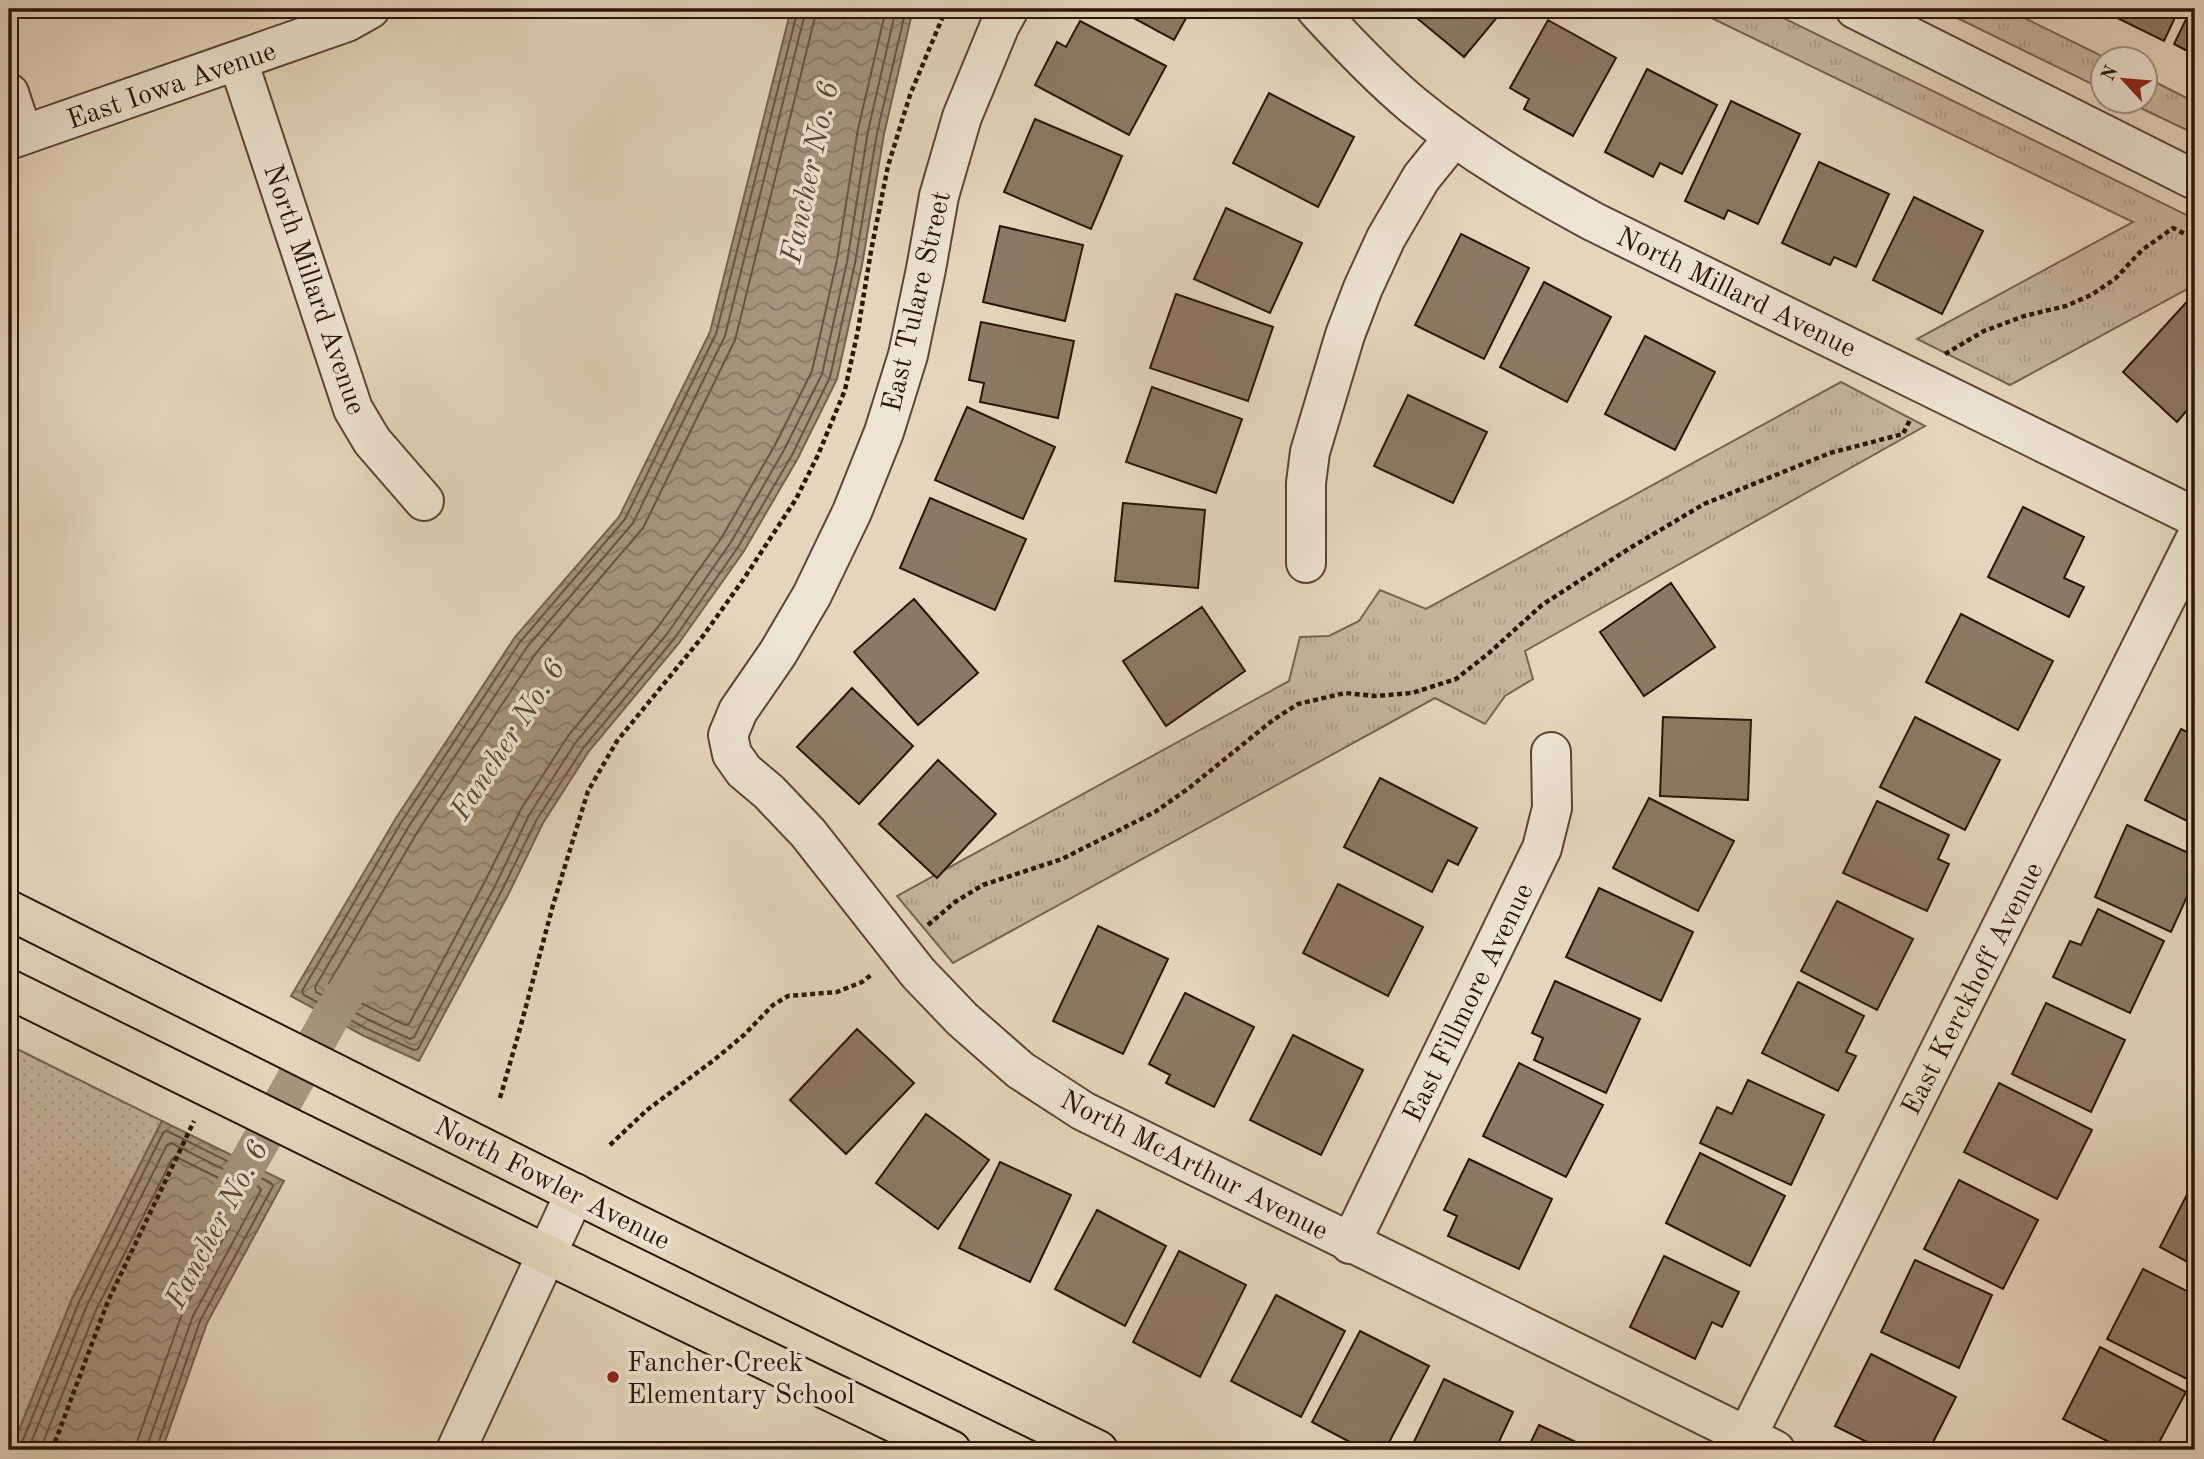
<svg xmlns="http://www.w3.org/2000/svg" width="2204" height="1459" font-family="'Old Standard TT',serif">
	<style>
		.grass { fill: url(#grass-dots); stroke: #786552; stroke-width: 2 }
		.park { fill: url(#park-tufts); stroke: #786552; stroke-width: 2 }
		.water { fill: url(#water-waves); stroke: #75614e; stroke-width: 2 }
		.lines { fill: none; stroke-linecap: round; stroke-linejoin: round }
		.shore { stroke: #685442; stroke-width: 2 }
		.canal { stroke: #a5947e; stroke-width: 38 }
		.building { fill: #8c7965; stroke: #2c1507; stroke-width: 2 }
		.minor-casing { stroke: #5a4534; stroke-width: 42 }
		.major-casing { stroke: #2c1507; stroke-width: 42 }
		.path { stroke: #2c1507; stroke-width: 4.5; stroke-dasharray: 5 3.5; stroke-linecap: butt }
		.minor { stroke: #ede4d3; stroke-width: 38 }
		.major { stroke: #e4d6bc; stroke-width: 38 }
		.poi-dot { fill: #8f2418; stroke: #ede4d3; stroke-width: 2.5 }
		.labels { text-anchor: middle; stroke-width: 7; stroke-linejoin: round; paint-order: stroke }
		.street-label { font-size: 28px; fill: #2c1507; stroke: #ede4d3 }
		.poi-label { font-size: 28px; fill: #2c1507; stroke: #ede4d3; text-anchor: start }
		.water-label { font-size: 30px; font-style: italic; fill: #5c4837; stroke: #ede4d3 }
	</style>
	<defs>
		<pattern id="grass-dots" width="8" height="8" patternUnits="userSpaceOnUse" patternTransform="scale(1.75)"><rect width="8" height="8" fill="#c5b59d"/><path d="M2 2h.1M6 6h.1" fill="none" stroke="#a99b86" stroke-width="1.8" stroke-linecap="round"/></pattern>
		<pattern id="park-tufts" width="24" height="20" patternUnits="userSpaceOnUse" patternTransform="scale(1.75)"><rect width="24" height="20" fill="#c5b59d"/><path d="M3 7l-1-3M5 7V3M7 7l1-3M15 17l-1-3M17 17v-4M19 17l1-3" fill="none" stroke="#a99b86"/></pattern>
		<pattern id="water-waves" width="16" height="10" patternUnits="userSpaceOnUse" patternTransform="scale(1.75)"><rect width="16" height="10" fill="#a5947e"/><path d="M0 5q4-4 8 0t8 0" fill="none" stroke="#877865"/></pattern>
	</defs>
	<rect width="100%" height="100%" fill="#e4d6bc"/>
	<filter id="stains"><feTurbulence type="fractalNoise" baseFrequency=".00286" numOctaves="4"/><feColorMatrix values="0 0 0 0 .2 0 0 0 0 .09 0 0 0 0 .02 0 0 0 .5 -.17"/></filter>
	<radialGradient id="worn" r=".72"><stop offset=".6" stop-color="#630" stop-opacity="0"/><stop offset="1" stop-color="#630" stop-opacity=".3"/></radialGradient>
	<path class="grass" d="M9 1045 162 1121 72 1299 11 1450H9Z"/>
	<path class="park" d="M1693 9H1765L2195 219V285L2010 385 1917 339 2133 222Z
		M1939 9H2006L2108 59 2102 60V89Z
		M2145 77 2195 102V134L2128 102H2144Z
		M1841 382 1925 426 1525 651 1533 679 1505 696 1485 724 1435 698 953 963 897 896 1289 681 1300 637 1329 636 1359 621 1380 590 1426 609Z"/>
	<path class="water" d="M791 9H913L884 134 862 265 837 379 798 458 744 551 679 643 589 751 543 823 509 893 419 1061 364 1036 291 996 396 818 515 637 619 517 710 332Z
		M162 1121 284 1181 207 1323 162 1450H11L72 1299Z"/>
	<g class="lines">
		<path class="shore" d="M798 9 716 334 625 519 520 642 402 821 302 991 304 995 367 1029 414 1050 418 1049 502 890 537 819 584 747 674 639 738 547 792 455 830 377 855 263 877 133 906 9
			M806 9 725 336 633 523 527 647 409 826 315 987 316 992 371 1021 410 1039 414 1037 495 886 529 815 576 742 667 634 731 542 784 450 822 374 847 262 868 131 896 9
			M817 9 735 340 643 528 536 653 418 831 329 983 331 988 405 1025 409 1024 485 881 521 809 568 736 658 627 722 537 775 445 812 371 837 260 858 129 886 9
			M19 1450 79 1302 163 1133 167 1131 271 1183 273 1186 200 1321 156 1450
			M28 1450 87 1305 167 1145 171 1143 259 1187 261 1190 193 1316 148 1443 147 1450
			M40 1450 96 1310 172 1159 176 1157 245 1191 247 1195 182 1314 138 1439 136 1450"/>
		<path class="canal" d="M223 1208 330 1018 359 972"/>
	</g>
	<path class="building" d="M1117 9H1191L1174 40Z
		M1406 9H1504L1464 57Z
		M2099 9H2179L2164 41Z
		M2191 9H2195V55L2174 44Z
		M1548 20 1616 58 1573 136 1524 109 1529 99 1510 88Z
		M1080 21 1166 66 1129 135 1035 85 1057 42 1066 47Z
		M1647 69 1717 105 1682 174 1660 163 1653 177 1605 152Z
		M1269 93 1354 137 1318 207 1233 163Z
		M1731 101 1800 134 1758 224 1728 210 1724 219 1685 201Z
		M1035 119 1122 156 1091 229 1004 192Z
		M1819 162 1889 194 1856 267 1834 257 1830 265 1782 243Z
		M1914 197 1983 231 1942 314 1873 280Z
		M1226 208 1302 243 1270 313 1194 279Z
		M1000 226 1083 245 1065 321 983 302Z
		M1461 234 1529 268 1484 359 1415 325Z
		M1544 282 1611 317 1567 402 1500 367Z
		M1176 294 1273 327 1248 401 1150 368Z
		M2193 295 2195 297V401L2177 422 2123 372Z
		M981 322 1074 341 1058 418 980 402 984 383 969 380Z
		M1645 336 1715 372 1675 450 1605 414Z
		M1152 387 1242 419 1216 493 1126 462Z
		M1408 395 1487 432 1453 503 1374 466Z
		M967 407 1055 447 1023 519 935 480Z
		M930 498 1026 539 995 610 900 568Z
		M1123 503 1205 510 1198 588 1115 581Z
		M2023 507 2084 537 2064 578 2084 587 2069 617 1988 577Z
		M1671 583 1715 647 1644 696 1600 632Z
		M914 599 978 673 918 725 854 652Z
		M1202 607 1245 671 1166 726 1123 661Z
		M1961 614 2053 661 2018 730 1926 682Z
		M852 688 913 746 859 804 797 747Z
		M1663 717 1751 720 1748 800 1660 796Z
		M1915 717 2000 760 1965 830 1880 787Z
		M2181 729 2195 736V825L2145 800Z
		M938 760 996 814 937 878 879 824Z
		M1380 778 1477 828 1458 865 1448 860 1432 892 1344 847Z
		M1649 798 1734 841 1698 911 1613 868Z
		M1877 801 1949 835 1938 859 1949 864 1927 911 1843 873Z
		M2127 825 2195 856V879L2171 932 2095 897Z
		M1338 884 1423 927 1388 996 1303 953Z
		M1599 888 1693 932 1661 1001 1566 957Z
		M1837 901 1913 939 1877 1010 1801 971Z
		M2098 909 2164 941 2130 1013 2053 977 2070 941 2081 945Z
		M1098 926 1168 959 1123 1054 1053 1021Z
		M1555 981 1640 1019 1606 1093 1534 1060 1543 1038 1532 1033Z
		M1798 982 1864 1016 1846 1052 1856 1056 1838 1091 1762 1053Z
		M1185 993 1254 1027 1214 1107 1166 1083 1170 1075 1149 1064Z
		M2046 1003 2125 1040 2091 1112 2012 1074Z
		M857 1029 914 1083 846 1154 790 1100Z
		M1293 1035 1363 1070 1321 1155 1250 1120Z
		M1519 1063 1603 1105 1566 1177 1483 1136Z
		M1748 1080 1824 1115 1791 1185 1700 1143 1717 1107 1732 1114Z
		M1999 1083 2092 1130 2057 1199 1964 1152Z
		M926 1114 989 1160 938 1229 876 1183Z
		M1700 1153 1785 1196 1750 1266 1666 1223Z
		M1469 1159 1552 1199 1519 1269 1448 1236 1457 1216 1444 1210Z
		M1000 1162 1071 1195 1030 1282 959 1248Z
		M2195 1179V1266L2160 1247Z
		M1959 1180 2038 1220 2003 1289 1924 1249Z
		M1097 1210 1166 1246 1125 1326 1055 1289Z
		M1179 1251 1246 1285 1200 1377 1133 1342Z
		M1664 1256 1739 1292 1722 1327 1712 1322 1695 1359 1630 1327Z
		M1915 1260 1992 1295 1959 1368 1881 1332Z
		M2143 1269 2195 1295V1363L2187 1379 2107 1339Z
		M1276 1295 1345 1331 1301 1417 1231 1381Z
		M1360 1331 1429 1366 1385 1450H1365L1312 1422Z
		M2100 1347 2186 1392 2155 1450H2125L2063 1419Z
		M1871 1354 1956 1397 1929 1450H1883L1835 1426Z
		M1444 1379 1513 1412 1495 1450H1410Z
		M1539 1425 1593 1450H1527Z"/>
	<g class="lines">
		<g class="minor-casing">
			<path id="minor" d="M1009 9 1000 25 962 117 939 196 926 269 908 355 884 432 852 512 812 595 778 653 738 711 728 735 732 754 744 771 769 792 808 833 918 973 962 1019 1020 1070 1083 1111 1775 1450
				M1316 9C1347 43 1379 77 1414 106 1470 152 1531 188 1594 222L2195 517
				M1855 9 2195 180
				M238 61 353 409 372 441 424 501
				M9 93 23 135
				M9 140 347 22 370 9
				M1306 563V483L1310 452 1345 335 1363 288 1386 238 1421 178 1454 137
				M1350 1244 1542 848 1552 808 1551 752
				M1747 1436 2195 540
				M456 1450 575 1193"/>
		</g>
		<g class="major-casing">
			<path id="major" d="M9 910 626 1219 1098 1450
				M9 989 546 1254 951 1450"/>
		</g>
		<path class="path" d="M1945 354 1984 331 2024 316 2066 306 2091 295 2115 279 2142 250 2173 228 2195 239
			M928 925 955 902 983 885 1062 859 1155 812 1189 788 1273 720 1298 704 1345 693 1375 696 1412 693 1456 679 1489 653 1542 605 1630 548 1704 504 1830 453 1903 434 1910 420
			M500 1098 521 1025 553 905 588 791 617 741 703 636 743 580 796 499 818 455 845 390 858 330 871 251 888 166 910 95 946 9
			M610 1145 647 1110 714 1060 744 1035 773 1005 788 996 837 992 862 982 871 975
			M52 1450 108 1301 194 1121"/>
		<use href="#minor" class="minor"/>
		<use href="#major" class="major"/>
	</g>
	<circle class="poi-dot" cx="613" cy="1377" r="7"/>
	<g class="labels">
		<g class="street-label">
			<text transform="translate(171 84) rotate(-19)" y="10">East Iowa Avenue</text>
			<text transform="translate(316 289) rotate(71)" y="10">North Millard Avenue</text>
			<text transform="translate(1737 291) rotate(26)" y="10">North Millard Avenue</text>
			<text transform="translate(915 301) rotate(-77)" y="10">East Tulare Street</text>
			<text transform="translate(1971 988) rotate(-63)" y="10">East Kerckhoff Avenue</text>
			<text transform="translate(1467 1002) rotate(-64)" y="10">East Fillmore Avenue</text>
			<text transform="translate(1195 1164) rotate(27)" y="10">North McArthur Avenue</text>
			<text transform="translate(553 1182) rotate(27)" y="10">North Fowler Avenue</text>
		</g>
		<g class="poi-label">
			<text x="627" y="1371">Fancher Creek<tspan x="627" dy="32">Elementary School</tspan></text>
		</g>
		<g class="water-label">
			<text transform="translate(809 172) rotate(-78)" y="10">Fancher No. 6</text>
			<text transform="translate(507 739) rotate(-57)" y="10">Fancher No. 6</text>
			<text transform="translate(216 1224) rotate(-62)" y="10">Fancher No. 6</text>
		</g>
	</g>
	<rect width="2204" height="1459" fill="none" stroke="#e4d6bc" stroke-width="35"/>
	<rect x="10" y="10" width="2183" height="1438" fill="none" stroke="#2c1507" stroke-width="3.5"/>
	<rect x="18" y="18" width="2169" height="1424" fill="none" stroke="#2c1507" stroke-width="2"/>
	<g transform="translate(2124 80) rotate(296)"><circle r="33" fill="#ede4d3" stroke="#a09181" stroke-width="2"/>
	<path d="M0-5L12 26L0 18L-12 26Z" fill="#8f2418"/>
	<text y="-10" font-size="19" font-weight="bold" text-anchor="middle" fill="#2c1507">N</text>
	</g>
	<rect width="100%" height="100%" filter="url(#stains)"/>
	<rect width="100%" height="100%" fill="url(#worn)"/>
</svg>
